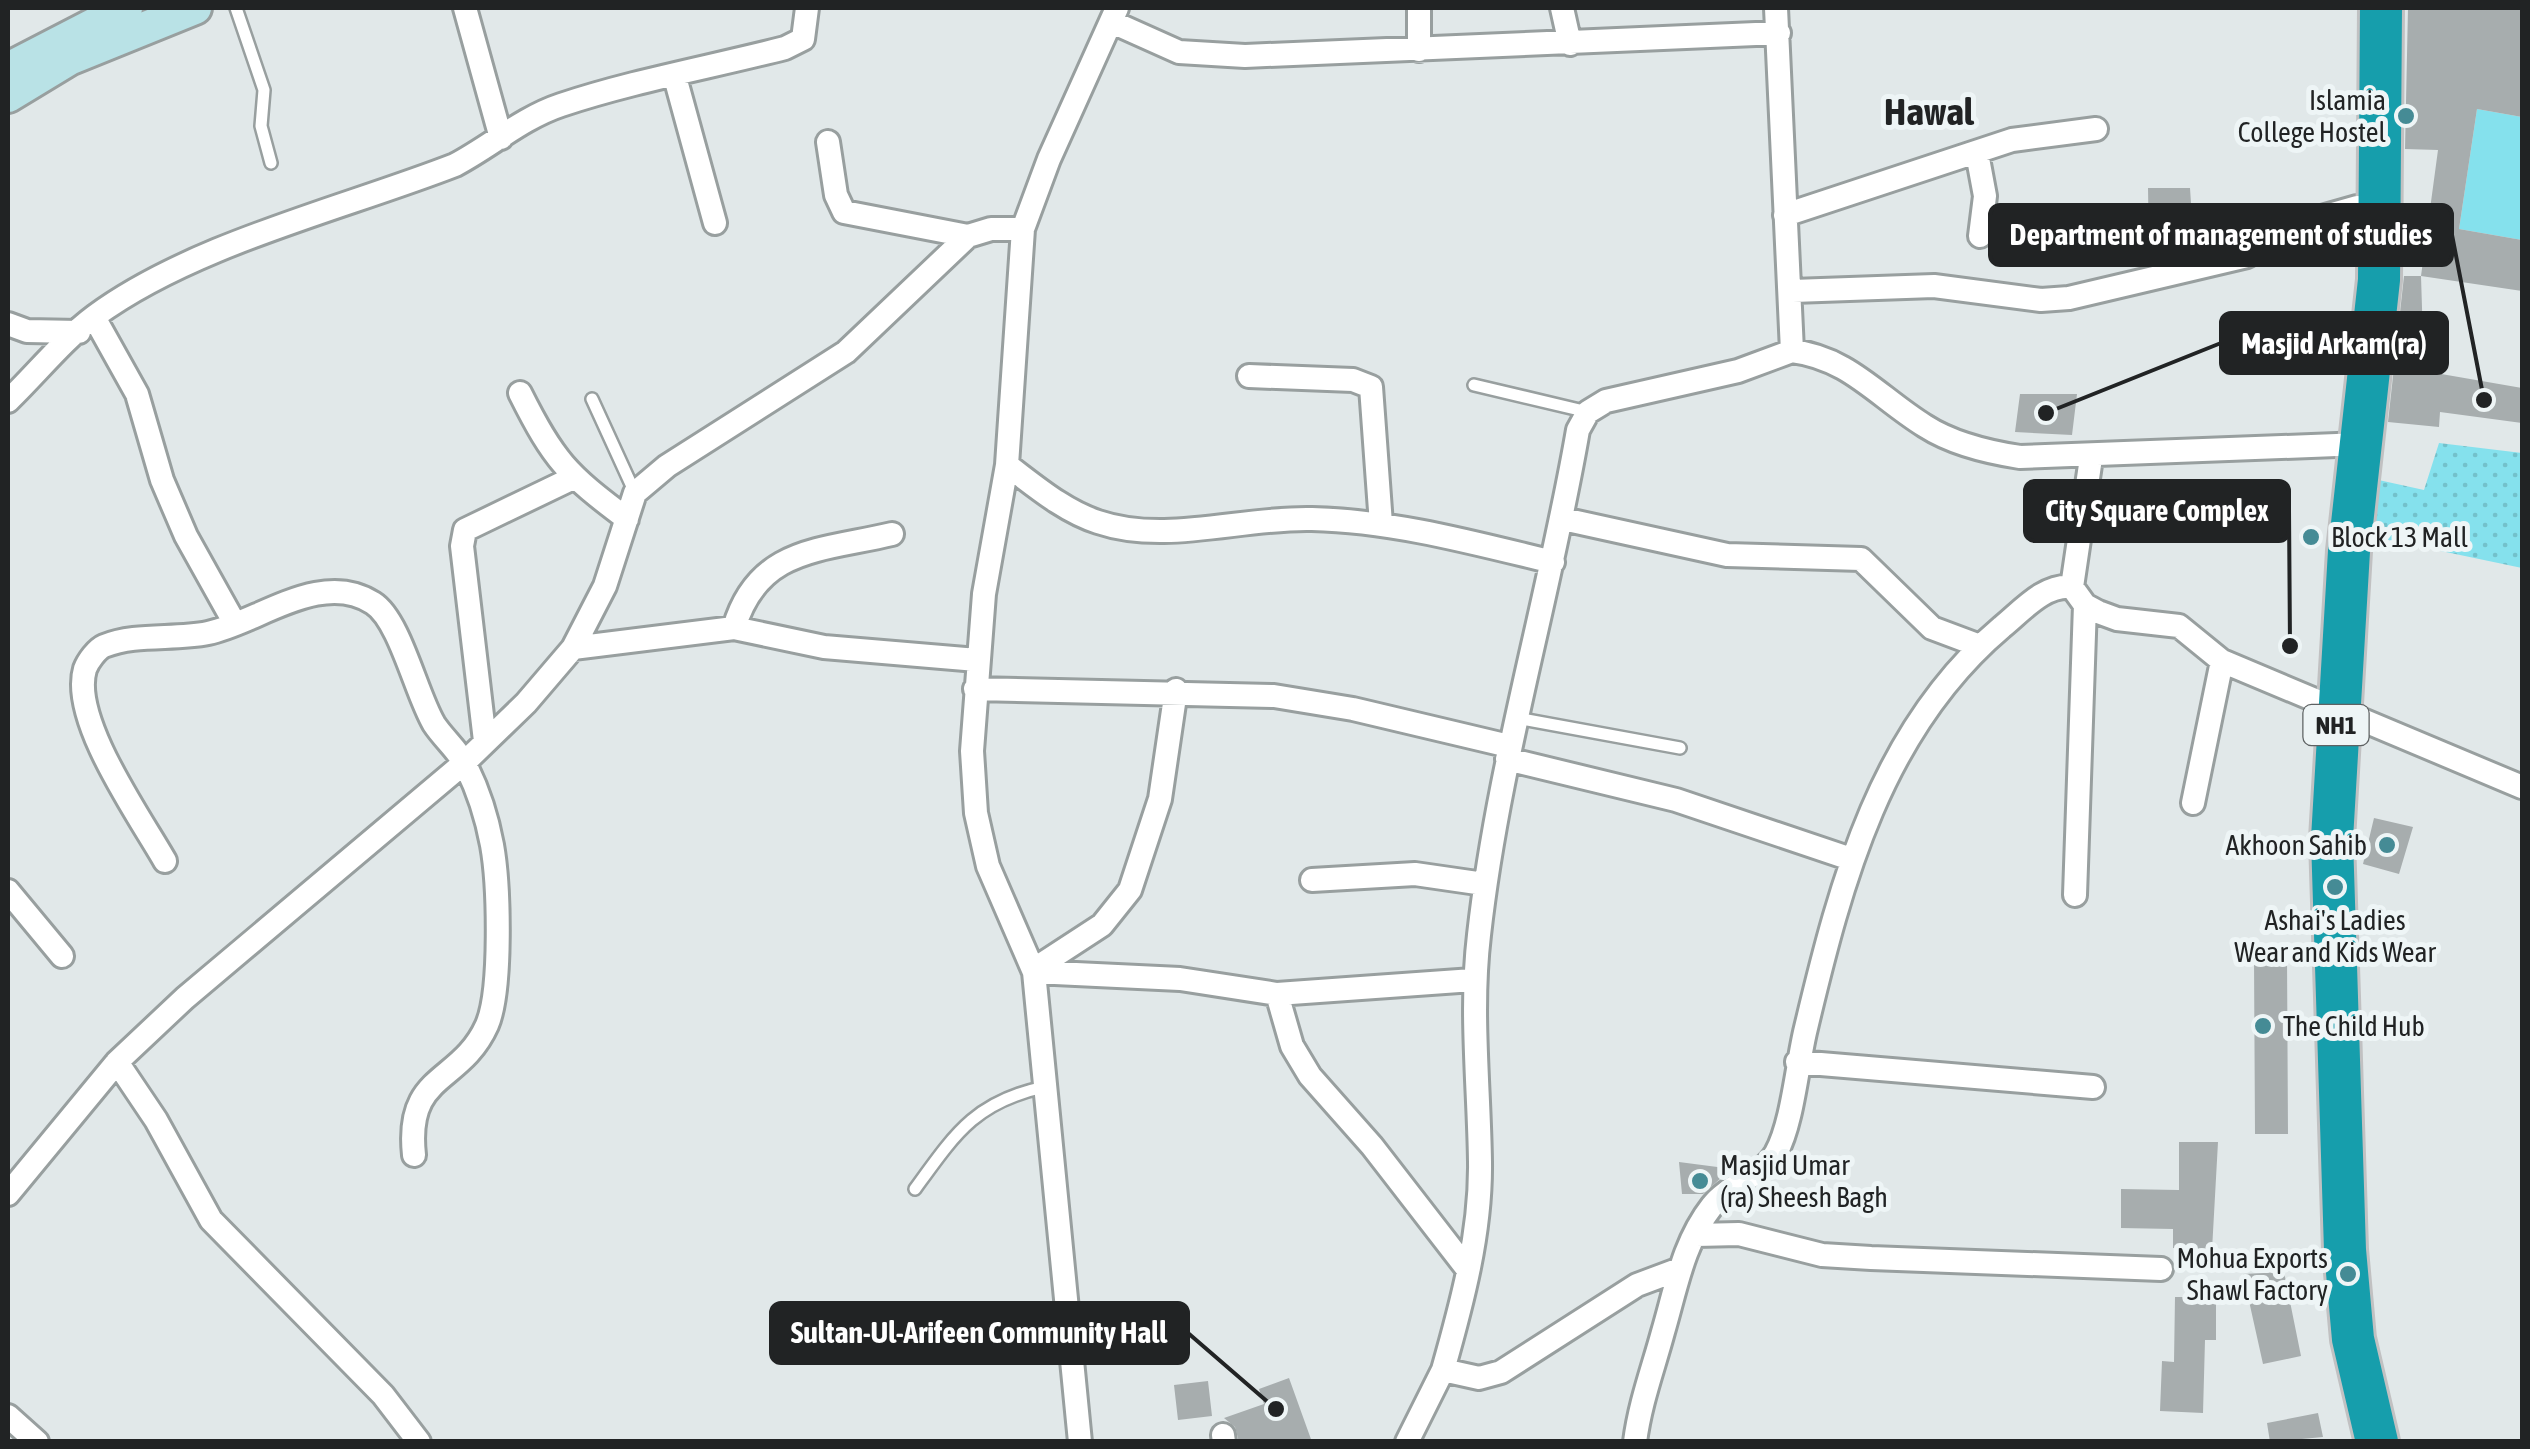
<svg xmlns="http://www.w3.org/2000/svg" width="2530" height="1449" font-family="'Asap Condensed',sans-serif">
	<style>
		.grass { fill: url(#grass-dots) }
		.green { fill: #85e1ed }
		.building { fill: #a7adae }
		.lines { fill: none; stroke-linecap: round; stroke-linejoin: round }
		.lane-casing { stroke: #989f9f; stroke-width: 16 }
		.street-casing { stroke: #989f9f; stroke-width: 28 }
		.secondary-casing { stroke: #989f9f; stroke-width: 38 }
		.highway-casing { stroke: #c1c1c2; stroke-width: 48 }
		.lane { stroke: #fff; stroke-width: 11 }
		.street { stroke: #fff; stroke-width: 22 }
		.secondary { stroke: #b9e2e6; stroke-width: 32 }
		.highway { stroke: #169eac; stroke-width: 42 }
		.poi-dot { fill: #458b95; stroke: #eef5f6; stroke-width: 4 }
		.labels { text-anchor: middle; stroke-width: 10; stroke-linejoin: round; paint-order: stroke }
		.shield { fill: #eef5f6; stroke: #5e6263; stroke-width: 2.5 }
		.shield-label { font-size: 25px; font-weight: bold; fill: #212324 }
		.poi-label { font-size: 28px; fill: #212324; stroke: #eef5f6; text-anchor: end }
		.district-label { font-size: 38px; font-weight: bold; fill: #212324; stroke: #eef5f6 }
		.leader { fill: none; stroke: #212324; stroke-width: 4 }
		.callout-dot { fill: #212324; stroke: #eef5f6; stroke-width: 4 }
		.callout { fill: #212324; stroke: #212324; stroke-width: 4 }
		.callout-label { font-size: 30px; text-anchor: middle; font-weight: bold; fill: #fff }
	</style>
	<defs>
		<pattern id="grass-dots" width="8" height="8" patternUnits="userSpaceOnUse" patternTransform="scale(2.5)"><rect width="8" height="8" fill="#85e1ed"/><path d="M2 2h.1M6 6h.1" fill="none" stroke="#73c1cb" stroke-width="1.8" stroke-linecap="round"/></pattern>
	</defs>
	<rect width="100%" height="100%" fill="#e1e8e9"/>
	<path class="grass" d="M2439 443 2522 453V568L2360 534 2365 477 2424 490Z"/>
	<path class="green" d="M2477 109 2522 117V240L2459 229Z"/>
	<path class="building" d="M2408 8H2522V117L2477 109 2459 229 2522 240V291L2421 276 2438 150 2405 149Z
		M2148 188H2190L2194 249 2149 248Z
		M2404 276H2421L2424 371 2522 388V423L2440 412 2439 427 2388 422Z
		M2020 394H2077L2072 435 2015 432Z
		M2374 818 2413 827 2399 874 2363 864Z
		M2287 957 2288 1134H2255L2254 958Z
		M2179 1142H2218L2212 1250 2173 1248V1229L2121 1228V1189L2179 1190Z
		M1679 1162 1725 1168 1721 1178 1703 1194H1682Z
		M2284 1272 2301 1356 2263 1364 2243 1274Z
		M2175 1297H2216V1340H2205L2203 1413 2160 1411 2162 1361 2174 1362Z
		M1289 1378 1312 1442H1239L1235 1427 1224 1418 1264 1404 1259 1389Z
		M1208 1381 1212 1416 1178 1420 1174 1385Z
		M2318 1413 2323 1437 2270 1442 2267 1423Z"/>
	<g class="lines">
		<g class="lane-casing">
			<path id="lane" d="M236 8 264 90 261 126 271 163
				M1474 385 1588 412
				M592 399 635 493
				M1516 718 1680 748
				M915 1189C955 1134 975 1102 1044 1087"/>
		</g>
		<g class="street-casing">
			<path id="street" d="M465 8 501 138
				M1562 8 1570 44
				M1112 22 1179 52 1245 56 1779 33
				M1419 50V8
				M675 77 715 223
				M828 142 836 195 844 212 968 236
				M1977 153 1985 196 1980 236
				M1785 215 2012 140 2096 129
				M1793 291 1934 286 2041 300 2069 298 2247 256 2297 224 2357 207
				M94 317 137 394 162 480 186 536 234 622
				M8 324 27 331 79 332
				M1792 351C1849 358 1878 397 1925 426 1953 444 1987 452 2020 457L2362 444
				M1249 376 1353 380 1371 387 1381 524
				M520 393C554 461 567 474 627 519
				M8 401C36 374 64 339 95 316 193 244 342 209 455 165 491 146 522 118 561 105 633 81 711 67 785 48L803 39 807 8
				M1007 465C1035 486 1064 511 1098 522 1166 545 1242 517 1312 519 1394 521 1474 543 1553 562
				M1563 519 1727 555 1861 559 1932 628 1980 646
				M2072 587 2091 458
				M734 628C758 547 821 551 892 534
				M573 648 734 628 824 647 977 660
				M975 689 1274 696 1353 709 1509 746
				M485 741 462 546 465 530 573 478
				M1507 759 1676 800 1851 859
				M2193 803 2222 661
				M165 861C140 817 70 719 85 669 88 661 97 649 104 646 136 633 174 640 208 633 257 623 321 569 373 603 400 620 416 694 434 724 443 738 458 750 466 766 478 790 487 818 492 845 499 884 502 990 487 1025 460 1085 405 1072 414 1155
				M1312 880 1415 874 1484 884
				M8 891 62 956
				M2075 895 2085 605
				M1033 970 1102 925 1130 890 1160 799 1176 690
				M1034 972 1180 979 1277 994 1473 980
				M1277 994 1292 1046 1310 1076 1372 1146 1468 1270
				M117 1062 156 1120 211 1220 383 1395 419 1442
				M1797 1062 2093 1087
				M8 1194 117 1062 185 998 464 763 526 703 573 648 605 586 635 493 667 466 846 352 968 236 991 229H1023
				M1696 1235 1739 1234 1822 1255 1871 1258 2161 1269
				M1443 1370C1462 1303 1481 1233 1480 1162 1479 1086 1470 1011 1479 935 1498 764 1549 599 1578 430L1588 412 1606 401 1738 371 1792 351 1776 8
				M8 1416 37 1442
				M1223 1435 1224 1442
				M1080 1442 1034 972 988 866 976 813 972 751 984 594 1007 465 1023 229 1049 159 1117 8
				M1407 1442 1443 1370 1479 1378 1501 1372 1637 1285 1677 1270
				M1635 1442C1640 1403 1653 1369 1663 1332 1676 1288 1683 1243 1712 1206 1729 1184 1762 1177 1776 1153 1793 1122 1797 1064 1806 1028 1841 881 1881 729 2002 627 2022 611 2044 584 2072 587L2085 605 2098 612 2117 619 2179 626 2222 661 2522 787"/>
		</g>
		<g class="secondary-casing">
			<path id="secondary" d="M8 69 126 8
				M8 96 69 59 195 8"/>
		</g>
		<g class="highway-casing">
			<path id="highway" d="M2377 1442 2353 1339 2345 1250 2332 839 2349 551 2379 280 2381 8"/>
		</g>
		<use href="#lane" class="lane"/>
		<use href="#street" class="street"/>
		<use href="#secondary" class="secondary"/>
		<use href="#highway" class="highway"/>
	</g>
	<g class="poi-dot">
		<circle cx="2406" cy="116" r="10"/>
		<circle cx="2311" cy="537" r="10"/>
		<circle cx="2387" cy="845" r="10"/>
		<circle cx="2335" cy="887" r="10"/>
		<circle cx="2263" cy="1026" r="10"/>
		<circle cx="1700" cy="1181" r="10"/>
		<circle cx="2348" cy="1274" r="10"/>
	</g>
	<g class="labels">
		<rect class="shield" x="2303.5" y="705" width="65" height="40" rx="8"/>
		<g class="shield-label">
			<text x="2336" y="734">NH1</text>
		</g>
		<g class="poi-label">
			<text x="2386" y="110">Islamia<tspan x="2386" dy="32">College Hostel</tspan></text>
			<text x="2331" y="547" text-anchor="start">Block 13 Mall</text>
			<text x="2367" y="855">Akhoon Sahib</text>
			<text x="2335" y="930" text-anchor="middle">Ashai's Ladies<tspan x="2335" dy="32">Wear and Kids Wear</tspan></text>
			<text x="2283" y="1036" text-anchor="start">The Child Hub</text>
			<text x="1720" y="1175" text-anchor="start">Masjid Umar<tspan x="1720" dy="32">(ra) Sheesh Bagh</tspan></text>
			<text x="2328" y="1268">Mohua Exports<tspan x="2328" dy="32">Shawl Factory</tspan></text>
		</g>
		<g class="district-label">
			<text x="1929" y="125">Hawal</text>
		</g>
	</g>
	<path class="leader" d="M2484 400L2452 235M2046 413L2221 343M2290 646L2289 511M1276 1409L1188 1333"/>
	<g class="callout-dot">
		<circle cx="2484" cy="400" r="10"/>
		<circle cx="2046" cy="413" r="10"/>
		<circle cx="2290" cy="646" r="10"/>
		<circle cx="1276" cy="1409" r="10"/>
	</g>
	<g class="callout">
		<rect x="1990" y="205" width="462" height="60" rx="10"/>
		<rect x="2221" y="313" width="226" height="60" rx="10"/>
		<rect x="2025" y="481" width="264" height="60" rx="10"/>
		<rect x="771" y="1303" width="417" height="60" rx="10"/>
	</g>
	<g class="callout-label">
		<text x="2221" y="245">Department of management of studies</text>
		<text x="2334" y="354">Masjid Arkam(ra)</text>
		<text x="2157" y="521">City Square Complex</text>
		<text x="979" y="1343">Sultan-Ul-Arifeen Community Hall</text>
	</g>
	<rect width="2530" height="1449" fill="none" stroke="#212324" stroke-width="20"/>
</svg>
